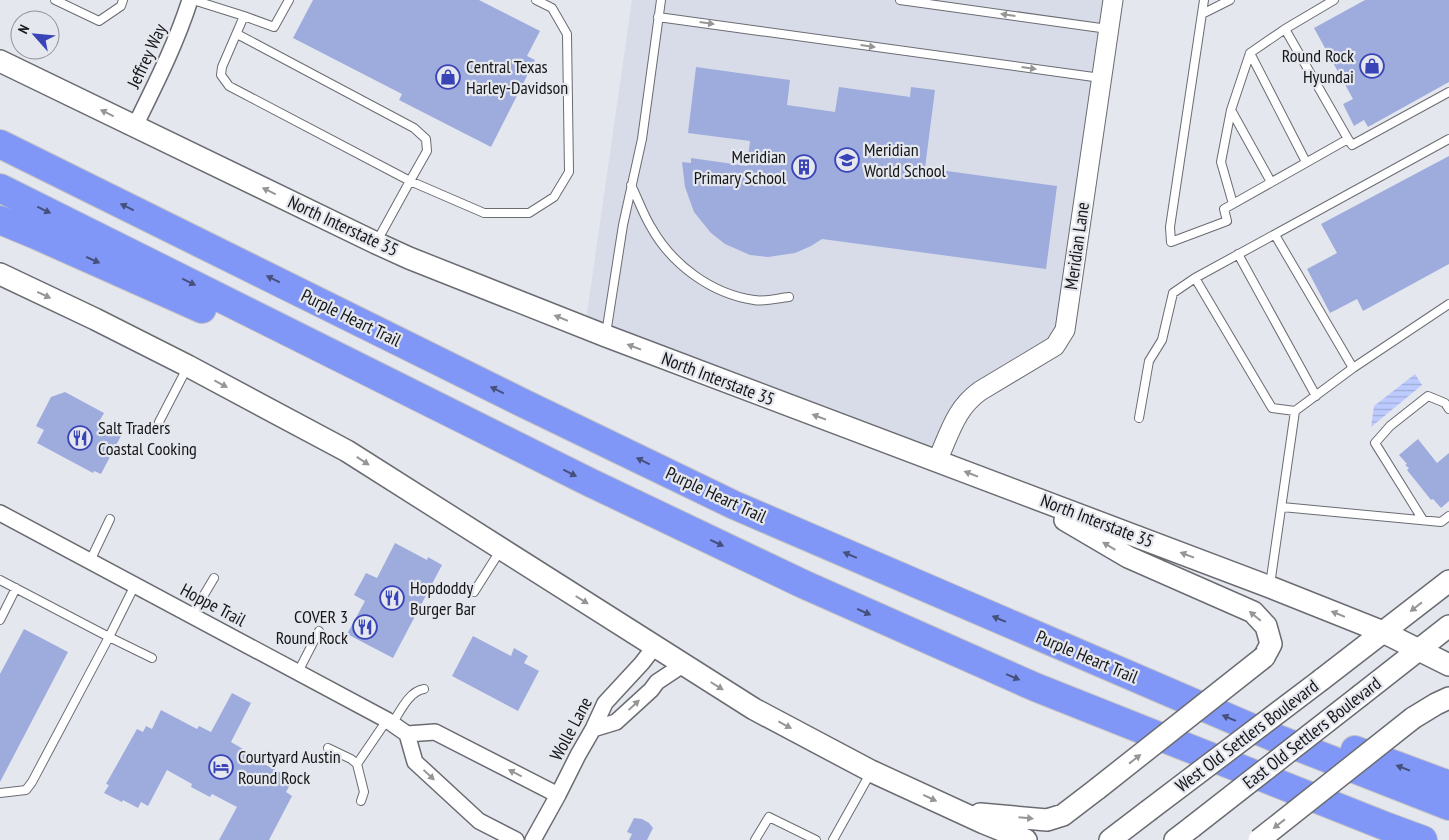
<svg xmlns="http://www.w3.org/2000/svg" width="1449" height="840" font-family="'PT Sans Narrow',sans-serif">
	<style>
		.built { fill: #d8dce9 }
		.water { fill: url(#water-rules) }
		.building { fill: #9eacdd }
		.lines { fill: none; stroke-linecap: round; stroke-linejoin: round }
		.service-casing { stroke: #6a6c72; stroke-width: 10 }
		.minor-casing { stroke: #6a6c72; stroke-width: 18 }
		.tertiary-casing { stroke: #6a6c72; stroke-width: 21 }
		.secondary-casing { stroke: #6a6c72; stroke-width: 24 }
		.motorway-casing { stroke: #c2c2c3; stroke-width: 30 }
		.service { stroke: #fff; stroke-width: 8 }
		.minor { stroke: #fff; stroke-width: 15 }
		.tertiary { stroke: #fff; stroke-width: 19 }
		.secondary { stroke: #fff; stroke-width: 21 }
		.motorway { stroke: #8197f7; stroke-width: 28 }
		.secondary-bridge-casing { stroke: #6a6c72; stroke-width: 24; stroke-linecap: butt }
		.secondary-bridge { stroke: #fff; stroke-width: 21 }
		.oneway { fill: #969697 }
		.oneway2 { fill: #46507c }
		.labels { text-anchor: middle; stroke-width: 4.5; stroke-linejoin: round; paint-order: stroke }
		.street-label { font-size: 18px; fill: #151618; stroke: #e5e7ee }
		.poi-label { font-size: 18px; fill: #151618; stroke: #e5e7ee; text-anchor: start }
	</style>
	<defs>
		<pattern id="water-rules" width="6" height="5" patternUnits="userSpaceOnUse" patternTransform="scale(1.25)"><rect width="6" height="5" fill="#bccafd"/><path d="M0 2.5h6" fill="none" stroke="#a1add8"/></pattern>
	</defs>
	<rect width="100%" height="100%" fill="#e5e7ee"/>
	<path class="built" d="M632 0H1109L1059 335 975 390 936 452 586 320Z"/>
	<path class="water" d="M1415 374 1422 385 1371 427 1374 406Z"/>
	<path class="building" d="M313 0H479L540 31 527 56 535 60 491 147 399 100 402 94 293 38Z
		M1365 0H1449V82L1368 127 1364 120 1354 126 1343 104 1353 99 1314 28Z
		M696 67 790 80 787 105 835 112 839 87 910 97 911 87 935 90 925 168 1057 186 1046 269 822 239 811 246 795 253 768 257 750 255 725 244 711 233 694 212 685 187 682 162 691 163V158L747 166 750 141 688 133Z
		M1449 156V264L1363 311 1357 299 1330 313 1307 269 1337 253 1321 224Z
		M65 392 104 413 100 420 123 432 101 474 94 471 93 473 37 443 44 430 36 426 51 397Z
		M1418 439 1437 463 1449 453V501L1441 508 1433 499 1431 500 1407 470 1409 468 1405 465 1407 464 1399 455Z
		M395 543 427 560 428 557 442 565 393 658 347 634 365 601 354 595 366 573 377 578Z
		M24 629 68 652 0 782V674Z
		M473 636 511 656 514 648 528 656 524 663 539 671 518 711 452 676Z
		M232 693 251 703 231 742 255 756 254 759 293 779 286 792 292 796 269 840H219L237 807 212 794 210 797 191 787 192 784 167 770 148 806 141 802 138 808 123 800 122 802 104 793 109 785 106 784 137 729 143 732 146 726 152 729 161 710 197 729 199 726 211 732Z
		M634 818 642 819 649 823 653 828 647 840H629L632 834 627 832Z"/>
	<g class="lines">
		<g class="service-casing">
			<path id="service" d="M55 0 99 21 121 6 123 0
				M193 0 244 16 222 67 221 75 229 86 410 181 427 151 426 139 414 128 237 34
				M900 0 1108 29
				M1204 0 1170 227 1171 242 1227 221 1224 209 1348 139 1352 145 1449 92
				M1334 0 1285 29 1348 139
				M1202 14 1230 0
				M244 16 274 27 289 0
				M658 17 1101 78
				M1250 53 1285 29
				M1231 110 1221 162 1233 204
				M1271 182 1231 110 1250 53 1306 162
				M631 185C638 199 643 214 651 227 672 265 712 294 754 300 765 302 778 298 789 297
				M1275 235 1353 368
				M377 241 410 181 484 213H529L554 197 569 172 567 34 552 8 536 0
				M1238 254 1316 396
				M1195 278 1272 408 1295 411
				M606 334 623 225 642 139 661 0
				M1139 418 1149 361 1162 340 1173 293 1195 278 1449 139
				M159 422 187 368
				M1282 507 1441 522 1449 516
				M1423 520 1375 443 1390 426 1428 396 1445 403 1449 409
				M90 561 110 519
				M0 580 109 637 32 782 26 790 0 793
				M135 585 109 637 152 658
				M1270 585 1295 411 1353 368 1449 304
				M474 592 500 551
				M192 615 214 578
				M0 620 16 588
				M298 672 319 631
				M392 724C400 712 409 691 424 689
				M328 748 351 759 357 764 364 792 361 801
				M357 764 387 720
				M755 840 769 817 816 840
				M833 840 871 772"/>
		</g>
		<g class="minor-casing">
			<path id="minor" d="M135 126C155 85 176 44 190 0
				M0 513 387 720 407 734 435 732 558 795
				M593 729 616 722 651 690 657 682 684 664
				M407 734 415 762 479 821 516 840
				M533 840 558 795 578 755 593 729 605 703 642 663 655 646"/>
		</g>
		<g class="tertiary-casing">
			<path id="tertiary" d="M937 461C950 433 955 409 980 391L1055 346 1065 330 1113 0"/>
		</g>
		<g class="secondary-casing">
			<path id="secondary" d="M0 61 376 243 409 258 606 336 1270 587 1383 632 1449 665
				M0 274 95 319 188 366 347 451 754 709 871 771 984 823 1026 840
				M1065 520 1128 557 1253 612 1266 626 1271 644 1264 657
				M1321 680 1449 581
				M1361 695 1449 626
				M1413 718 1436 704 1449 698
				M980 814 1047 820 1063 815 1097 789
				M1110 840 1148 811
				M1175 840 1192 827"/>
		</g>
		<g class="motorway-casing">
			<path id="motorway" d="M0 144 523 403 734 505 1273 737 1449 806
				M0 188 589 482 803 584 1035 687 1385 826 1423 840
				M0 220 36 235 202 309
				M1355 750 1449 785"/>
		</g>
		<use href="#service" class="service"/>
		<use href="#minor" class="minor"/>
		<use href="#tertiary" class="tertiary"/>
		<use href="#secondary" class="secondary"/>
		<use href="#motorway" class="motorway"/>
		<g class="secondary-bridge-casing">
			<path id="secondary-bridge" d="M1097 789 1264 657
				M1148 811 1321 680
				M1192 827 1361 695
				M1259 840 1413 718"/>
		</g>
		<use href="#secondary-bridge" class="secondary-bridge"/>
	</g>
	<defs><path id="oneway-solid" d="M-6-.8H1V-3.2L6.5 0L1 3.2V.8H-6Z" transform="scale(1.25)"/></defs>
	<g class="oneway">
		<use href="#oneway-solid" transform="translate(1008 15) rotate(-172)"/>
		<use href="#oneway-solid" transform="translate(707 23) rotate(8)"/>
		<use href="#oneway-solid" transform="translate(868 46) rotate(8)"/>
		<use href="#oneway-solid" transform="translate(1029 68) rotate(8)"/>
		<use href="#oneway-solid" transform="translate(107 113) rotate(-154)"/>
		<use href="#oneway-solid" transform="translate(269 191) rotate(-154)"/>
		<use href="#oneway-solid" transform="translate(44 295) rotate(25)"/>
		<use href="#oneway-solid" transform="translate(561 318) rotate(-158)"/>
		<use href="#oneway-solid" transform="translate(634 347) rotate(-159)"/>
		<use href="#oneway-solid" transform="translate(221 384) rotate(28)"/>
		<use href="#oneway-solid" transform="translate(819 417) rotate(-159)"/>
		<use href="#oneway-solid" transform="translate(363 461) rotate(33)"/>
		<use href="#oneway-solid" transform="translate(971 474) rotate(-159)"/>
		<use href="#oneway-solid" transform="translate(1109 546) rotate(-149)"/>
		<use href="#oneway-solid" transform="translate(1187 555) rotate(-159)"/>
		<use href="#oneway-solid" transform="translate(582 600) rotate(32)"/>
		<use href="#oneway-solid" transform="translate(1416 607) rotate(142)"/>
		<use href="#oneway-solid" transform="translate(1338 614) rotate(-158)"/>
		<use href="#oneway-solid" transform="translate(1255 616) rotate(-140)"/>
		<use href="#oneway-solid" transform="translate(717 686) rotate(32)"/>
		<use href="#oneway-solid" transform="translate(634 705) rotate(-43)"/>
		<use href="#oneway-solid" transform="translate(785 725) rotate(28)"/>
		<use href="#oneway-solid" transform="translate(1135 759) rotate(-38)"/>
		<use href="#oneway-solid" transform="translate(515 773) rotate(-153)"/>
		<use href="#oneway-solid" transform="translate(429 775) rotate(43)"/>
		<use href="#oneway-solid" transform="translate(930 798) rotate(25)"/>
		<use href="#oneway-solid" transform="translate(1026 818) rotate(5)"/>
		<use href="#oneway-solid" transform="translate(1279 824) rotate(142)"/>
	</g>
	<g class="oneway2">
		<use href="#oneway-solid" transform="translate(127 207) rotate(-154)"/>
		<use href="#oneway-solid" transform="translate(44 210) rotate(26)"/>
		<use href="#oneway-solid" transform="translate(93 260) rotate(24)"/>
		<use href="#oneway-solid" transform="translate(273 279) rotate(-154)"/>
		<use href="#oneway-solid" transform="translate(189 282) rotate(26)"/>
		<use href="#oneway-solid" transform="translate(497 390) rotate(-154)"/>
		<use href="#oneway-solid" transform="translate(643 461) rotate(-154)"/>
		<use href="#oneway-solid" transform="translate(570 473) rotate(27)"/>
		<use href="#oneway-solid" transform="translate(717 543) rotate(25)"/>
		<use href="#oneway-solid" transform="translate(850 555) rotate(-157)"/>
		<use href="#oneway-solid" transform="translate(864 612) rotate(24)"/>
		<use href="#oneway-solid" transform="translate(999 619) rotate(-157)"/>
		<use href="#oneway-solid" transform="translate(1013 677) rotate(23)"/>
		<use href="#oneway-solid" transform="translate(1229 718) rotate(-157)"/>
		<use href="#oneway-solid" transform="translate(1403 768) rotate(-159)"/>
	</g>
	<defs>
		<g id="shop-ring" transform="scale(1.25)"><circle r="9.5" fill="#e5e7ee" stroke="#3944b7" stroke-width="1.5"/><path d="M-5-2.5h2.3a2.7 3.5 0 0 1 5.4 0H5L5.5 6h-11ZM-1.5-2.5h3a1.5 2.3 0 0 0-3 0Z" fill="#3944b7"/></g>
		<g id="school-ring" transform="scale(1.25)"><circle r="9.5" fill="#e5e7ee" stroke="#3944b7" stroke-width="1.5"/><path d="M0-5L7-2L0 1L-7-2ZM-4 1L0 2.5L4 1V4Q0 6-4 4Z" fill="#3944b7"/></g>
		<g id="building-ring" transform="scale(1.25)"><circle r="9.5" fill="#e5e7ee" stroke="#3944b7" stroke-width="1.5"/><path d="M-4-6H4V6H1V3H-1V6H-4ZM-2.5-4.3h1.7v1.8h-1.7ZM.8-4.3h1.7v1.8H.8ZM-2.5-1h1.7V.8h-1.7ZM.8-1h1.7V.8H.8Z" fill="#3944b7"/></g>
		<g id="restaurant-ring" transform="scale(1.25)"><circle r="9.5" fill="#e5e7ee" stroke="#3944b7" stroke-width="1.5"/><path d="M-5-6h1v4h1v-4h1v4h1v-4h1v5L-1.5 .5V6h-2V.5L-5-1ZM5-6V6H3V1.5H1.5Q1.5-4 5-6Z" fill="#3944b7"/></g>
		<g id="hotel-ring" transform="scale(1.25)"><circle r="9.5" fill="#e5e7ee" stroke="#3944b7" stroke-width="1.5"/><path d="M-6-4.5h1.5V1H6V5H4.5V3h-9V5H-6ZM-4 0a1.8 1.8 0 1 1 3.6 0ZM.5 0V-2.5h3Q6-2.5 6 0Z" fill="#3944b7"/></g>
	</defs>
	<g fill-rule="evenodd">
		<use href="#shop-ring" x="1372" y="66"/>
		<use href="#shop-ring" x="448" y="77"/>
		<use href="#school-ring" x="847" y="160"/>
		<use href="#building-ring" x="804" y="167"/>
		<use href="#restaurant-ring" x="80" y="438"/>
		<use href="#restaurant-ring" x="392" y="598"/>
		<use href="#restaurant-ring" x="365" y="627"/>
		<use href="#hotel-ring" x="221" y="767"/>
	</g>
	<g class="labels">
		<g class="street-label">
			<text transform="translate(147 56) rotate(-65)" y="6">Jeffrey Way</text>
			<text transform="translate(343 226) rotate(25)" y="6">North Interstate 35</text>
			<text transform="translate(1077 246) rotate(-82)" y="6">Meridian Lane</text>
			<text transform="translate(351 318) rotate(26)" y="6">Purple Heart Trail</text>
			<text transform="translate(718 379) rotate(21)" y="6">North Interstate 35</text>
			<text transform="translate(716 495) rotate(25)" y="6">Purple Heart Trail</text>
			<text transform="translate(1097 521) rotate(21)" y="6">North Interstate 35</text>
			<text transform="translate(213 605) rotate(28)" y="6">Hoppe Trail</text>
			<text transform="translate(1087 657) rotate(23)" y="6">Purple Heart Trail</text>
			<text transform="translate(571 729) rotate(-62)" y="6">Wolle Lane</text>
			<text transform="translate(1312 733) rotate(-38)" y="6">East Old Settlers Boulevard</text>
			<text transform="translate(1247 736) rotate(-37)" y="6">West Old Settlers Boulevard</text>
		</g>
		<g class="poi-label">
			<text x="1354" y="62" text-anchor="end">Round Rock<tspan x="1354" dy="21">Hyundai</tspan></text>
			<text x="466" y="73">Central Texas<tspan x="466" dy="21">Harley-Davidson</tspan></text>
			<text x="864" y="156">Meridian<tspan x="864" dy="21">World School</tspan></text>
			<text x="786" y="163" text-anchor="end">Meridian<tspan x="786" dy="21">Primary School</tspan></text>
			<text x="98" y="434">Salt Traders<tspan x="98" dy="21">Coastal Cooking</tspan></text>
			<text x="410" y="594">Hopdoddy<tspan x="410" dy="21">Burger Bar</tspan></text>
			<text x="348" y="623" text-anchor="end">COVER 3<tspan x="348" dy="21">Round Rock</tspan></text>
			<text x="238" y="763">Courtyard Austin<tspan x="238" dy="21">Round Rock</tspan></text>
		</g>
	</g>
	<g transform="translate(35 35) rotate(297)"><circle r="24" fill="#e5e7ee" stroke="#929398"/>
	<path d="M0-4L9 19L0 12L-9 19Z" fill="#3944b7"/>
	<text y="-8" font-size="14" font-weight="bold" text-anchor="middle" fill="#151618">N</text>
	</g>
</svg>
